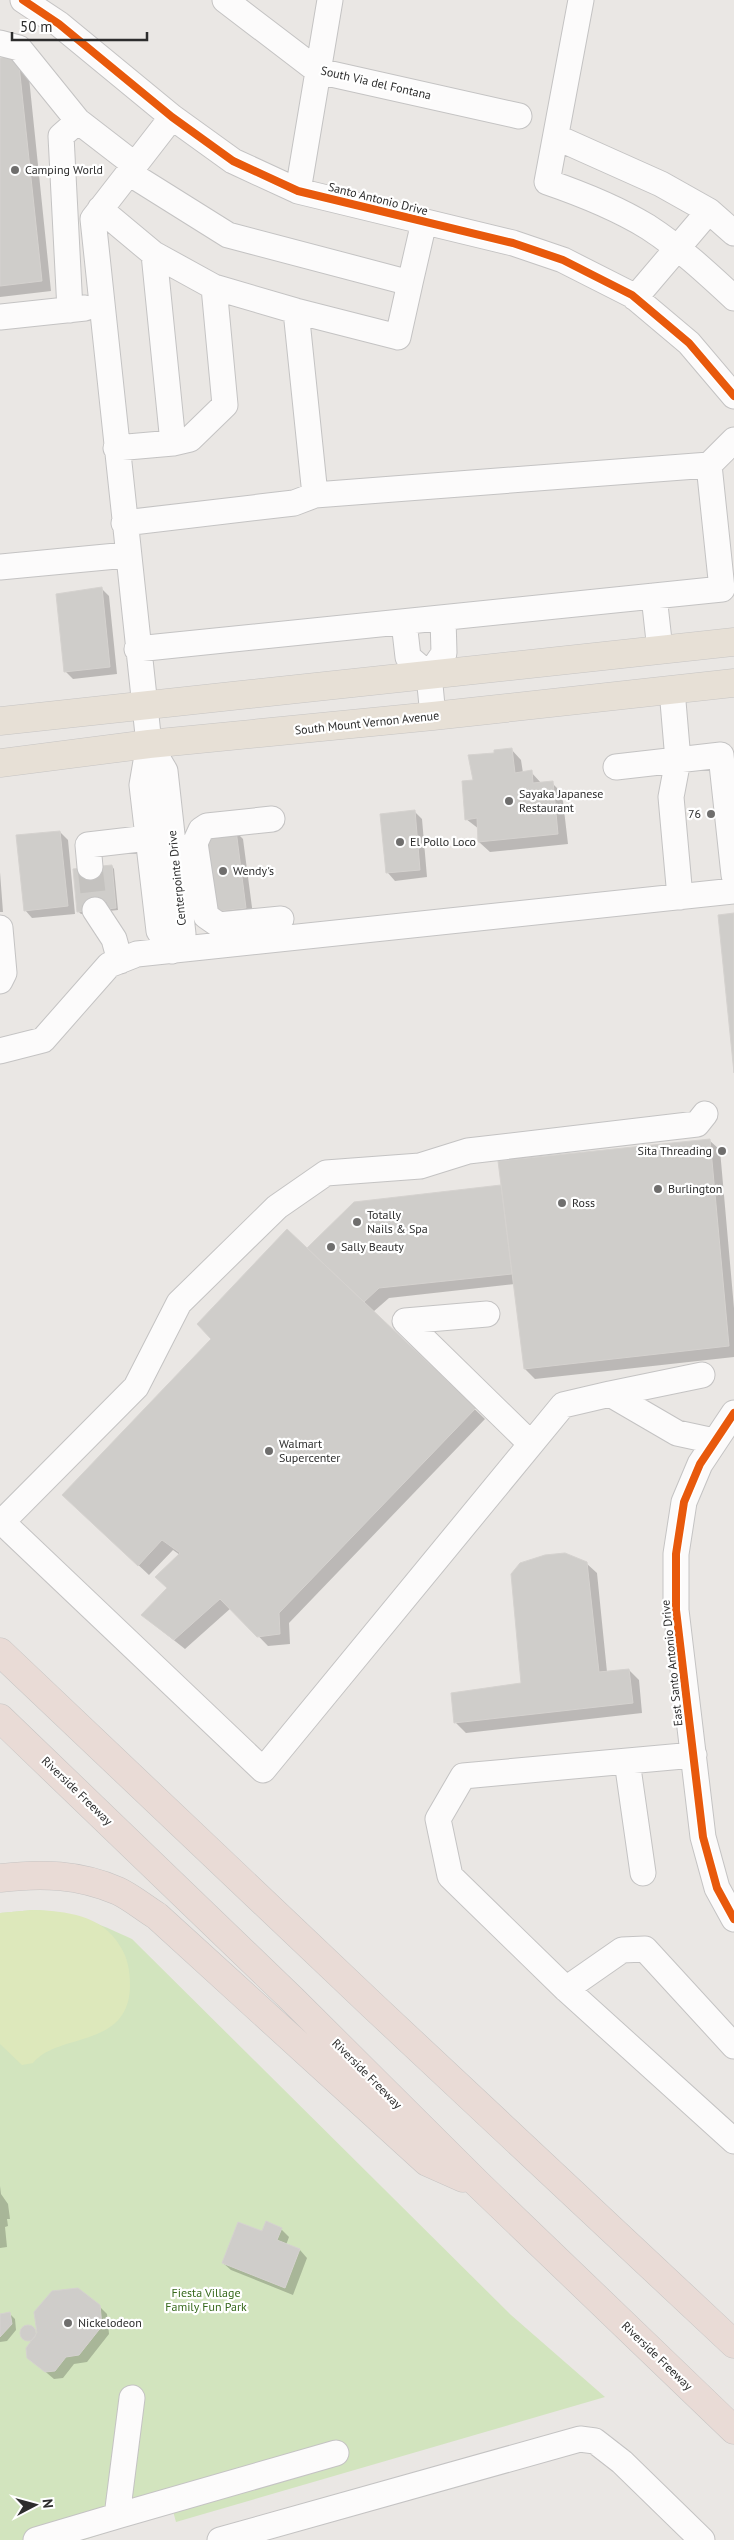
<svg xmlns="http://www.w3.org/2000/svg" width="734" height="2540" font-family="'PT Sans',sans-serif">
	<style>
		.green { fill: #d2e4be }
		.pitch { fill: #dde8bb }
		.shadow { fill: #0003 }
		.building { fill: #cfcdca; stroke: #d5d2cf }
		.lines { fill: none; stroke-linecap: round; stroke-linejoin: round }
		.minor-tunnel { stroke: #c4c2bf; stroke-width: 25; stroke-dasharray: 25 12; stroke-linecap: butt }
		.minor-casing { stroke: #c4c3c3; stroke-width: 27 }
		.major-casing { stroke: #c6c4c3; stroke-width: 29 }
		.highway-casing { stroke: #c6c4c3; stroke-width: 29 }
		.minor { stroke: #fcfbfb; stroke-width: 25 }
		.major { stroke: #e7e0d6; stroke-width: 28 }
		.highway { stroke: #e9dbd6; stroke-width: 28 }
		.cycleway-casing { stroke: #fff; stroke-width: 11 }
		.cycleway { stroke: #e8590c; stroke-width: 8 }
		.poi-dot { fill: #6f6e6d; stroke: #fff; stroke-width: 2 }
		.labels { text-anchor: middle; stroke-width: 4.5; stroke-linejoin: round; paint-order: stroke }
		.street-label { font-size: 12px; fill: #2d2d2d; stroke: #fff }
		.poi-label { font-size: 12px; fill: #2d2d2d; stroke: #fff; text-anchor: start }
		.park-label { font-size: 12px; fill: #37691d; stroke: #fff }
	</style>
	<rect width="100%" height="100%" fill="#eae7e4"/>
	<path class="green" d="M33 1910C72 1911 97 1923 132 1939L511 2315 605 2397 176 2522 173 2511 84 2540H0V1913Z"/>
	<path class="pitch" d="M33 1910C66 1911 102 1915 120 1946 128 1958 130 1972 130 1986 129 2049 58 2032 33 2063L22 2065 0 2044V1913Z"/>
	<path class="shadow" d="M0 60 28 68 51 291 0 297Z
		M102 589 109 596 117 674 73 679 65 671Z
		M511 749 521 760 523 773 531 772 542 784 552 783 562 793 568 844 490 852 479 842V829L466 819 474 781 496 754Z
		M415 812 422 819 427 877 395 881 388 873 381 815Z
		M235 831 243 839 253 915 212 912Z
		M60 832 68 840 75 914 32 918 25 910Z
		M112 866 114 869 118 910 81 914 78 911Z
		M0 872 3 912H0Z
		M709 1140 720 1150 734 1308V1357L535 1379 525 1369 515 1284 389 1298 373 1312 485 1419 289 1623 290 1644 268 1646 231 1608 185 1649 142 1615 168 1589 180 1555 173 1550 149 1575 74 1505 307 1250 355 1203 502 1186Z
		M586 1563 597 1573 607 1672 629 1670 639 1680 642 1713 466 1733 456 1723 522 1684Z
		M0 2186 1 2194 8 2204 10 2219H7L8 2226 5 2227 7 2247 0 2248Z
		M281 2229 289 2237 286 2245 300 2250 307 2258 293 2295 231 2270 223 2263 262 2233Z
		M99 2306 107 2314 109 2334 87 2362 74 2364 63 2378 54 2379 28 2357 32 2342 22 2336 21 2331 25 2327H29L38 2335Z
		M10 2314 15 2319 16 2330 7 2341 0 2342V2315Z"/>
	<path class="building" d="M18 56 42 281 0 286V58Z
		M102 587 110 667 64 672 56 594Z
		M512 748 515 773 532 770 533 783 553 781 558 834 478 842 477 818 465 820 462 781 473 780 468 755 494 753V750Z
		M415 810 420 870 386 873 380 814Z
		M236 830 246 908 211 912 201 835Z
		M60 831 68 906 24 911 16 835Z
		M112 865 116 908 77 912 73 869Z
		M734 913V1073L718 915Z
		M710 1139 729 1346 524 1369 498 1161Z
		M501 1185 512 1274 379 1288 364 1302 307 1248 354 1202Z
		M287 1229 476 1408 279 1613 280 1634 257 1637 220 1599 174 1640 141 1615 167 1588 155 1577 180 1553 162 1540 138 1566 62 1495 211 1339 197 1324Z
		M565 1553 587 1562 599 1672 629 1669 633 1703 454 1723 451 1693 521 1683 511 1574 520 1563 545 1555Z
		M266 2221 282 2228 277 2240 300 2249 285 2288 222 2263 238 2222 262 2231Z
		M78 2288 100 2305 102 2326 79 2355 66 2357 55 2371 45 2372 27 2358 26 2348 37 2333 34 2312 52 2291Z
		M10 2312 12 2324 0 2337V2314Z
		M20 2333a8 8 0 1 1 16 0a8 8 0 1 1-16 0Z"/>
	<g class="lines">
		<path class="minor-tunnel" d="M90 867 95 910"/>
		<g class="minor-casing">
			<path id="minor" d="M23 0 59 24 172 117 233 161 298 191 513 243 563 260 632 295 689 343 734 396
				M225 0 318 71 519 116
				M581 0 547 182C582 194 617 208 648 227 679 247 707 273 734 298
				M0 43 19 48 78 121
				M172 117 93 219 149 744 142 785 159 931 172 951
				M556 137 661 184 709 211 734 233
				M129 173 228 235 410 283 398 337 296 311 214 287 154 254 173 443 190 439 225 405 214 287
				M298 191 330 0
				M100 209 154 254
				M410 283 424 222
				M635 298 709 211
				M70 310 61 136 78 121 135 165
				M0 317 85 308
				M116 448 173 443
				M709 465 734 440
				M124 523 294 503 315 495
				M0 567 127 555
				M654 596 660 650
				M404 622 408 657 429 675
				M137 649 722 589 709 465 315 495 296 311
				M672 690 678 760 671 797 680 897
				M433 716 429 675 444 653 443 618
				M149 744 165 771 183 934 172 951
				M616 767 721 755 734 875
				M272 819 207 826 201 830 195 843 206 916 219 925 281 919
				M90 867 88 845 148 838
				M95 910 114 939 120 961
				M0 928 4 973 0 981
				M0 1051 43 1040 109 965 137 954 734 891
				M487 1314 405 1321 531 1444
				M610 1394 702 1375
				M734 1413 700 1464 684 1502 676 1554V1610L703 1837 717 1888 734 1919
				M0 1520 263 1770 563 1405 610 1394 677 1433 714 1441
				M2 1522 136 1387 179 1303 277 1207 326 1173 420 1166 468 1151 697 1124 705 1114
				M694 1755 463 1776 438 1819 450 1876 566 1989 734 2141
				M627 1761 643 1873
				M566 1989 622 1950 645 1949 734 2046
				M117 2516 336 2453
				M36 2540 117 2516 132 2398
				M220 2540 580 2439 595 2441 622 2462 702 2540"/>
		</g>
		<g class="major-casing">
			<path id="major" d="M0 721 734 642
				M0 763 149 744 433 716 734 683"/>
		</g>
		<g class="highway-casing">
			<path id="highway" d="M0 1652 372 2005 734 2344
				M0 1718 293 2000 478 2184 734 2430
				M0 1878C41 1873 79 1874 118 1891 131 1897 144 1908 157 1916L427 2162 463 2178"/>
		</g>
		<use href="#minor" class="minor"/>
		<use href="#major" class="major"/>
		<use href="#highway" class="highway"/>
		<g class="cycleway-casing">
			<path id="cycleway" d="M23 0 59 24 172 117 233 161 298 191 513 243 563 260 632 295 689 343 734 396
				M734 1413 700 1464 684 1502 676 1554V1610L703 1837 717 1888 734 1919"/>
		</g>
		<use href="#cycleway" class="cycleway"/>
	</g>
	<g class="poi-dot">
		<circle cx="15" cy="170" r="5"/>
		<circle cx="509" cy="801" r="5"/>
		<circle cx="711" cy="814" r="5"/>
		<circle cx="400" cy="842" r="5"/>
		<circle cx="223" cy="871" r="5"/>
		<circle cx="722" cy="1151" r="5"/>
		<circle cx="658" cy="1189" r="5"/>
		<circle cx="562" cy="1203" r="5"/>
		<circle cx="357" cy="1222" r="5"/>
		<circle cx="331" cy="1247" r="5"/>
		<circle cx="269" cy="1451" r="5"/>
		<circle cx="68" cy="2323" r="5"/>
	</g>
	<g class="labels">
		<g class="street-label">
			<text transform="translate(376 83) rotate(13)" y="4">South Via del Fontana</text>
			<text transform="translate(378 199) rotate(14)" y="4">Santo Antonio Drive</text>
			<text transform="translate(367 723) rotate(-6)" y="4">South Mount Vernon Avenue</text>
			<text transform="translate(177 878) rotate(-96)" y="4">Centerpointe Drive</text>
			<text transform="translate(672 1663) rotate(-96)" y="4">East Santo Antonio Drive</text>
			<text transform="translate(77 1791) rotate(44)" y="4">Riverside Freeway</text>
			<text transform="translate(367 2074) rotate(45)" y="4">Riverside Freeway</text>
			<text transform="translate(657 2356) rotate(44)" y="4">Riverside Freeway</text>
		</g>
		<g class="poi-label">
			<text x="25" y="174">Camping World</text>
			<text x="519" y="798">Sayaka Japanese<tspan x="519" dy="14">Restaurant</tspan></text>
			<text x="701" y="818" text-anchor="end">76</text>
			<text x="410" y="846">El Pollo Loco</text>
			<text x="233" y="875">Wendy's</text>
			<text x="712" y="1155" text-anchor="end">Sita Threading</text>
			<text x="668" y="1193">Burlington</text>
			<text x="572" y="1207">Ross</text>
			<text x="367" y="1219">Totally<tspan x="367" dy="14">Nails &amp; Spa</tspan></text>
			<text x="341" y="1251">Sally Beauty</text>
			<text x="279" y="1448">Walmart<tspan x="279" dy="14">Supercenter</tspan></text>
			<text x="78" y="2327">Nickelodeon</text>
		</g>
		<g class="park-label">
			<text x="206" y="2297">Fiesta Village<tspan x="206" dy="14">Family Fun Park</tspan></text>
		</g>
	</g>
	<g transform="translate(35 2505) rotate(84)" stroke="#ffffff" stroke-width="4" paint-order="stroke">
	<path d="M0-4L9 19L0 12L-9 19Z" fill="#2d2d2d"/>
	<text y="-8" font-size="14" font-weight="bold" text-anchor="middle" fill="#2d2d2d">N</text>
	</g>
	<path d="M12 32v8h135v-8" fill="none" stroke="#2d2d2d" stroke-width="2.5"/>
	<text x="20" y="32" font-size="15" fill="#2d2d2d" stroke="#ffffff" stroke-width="4" paint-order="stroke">50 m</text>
</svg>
